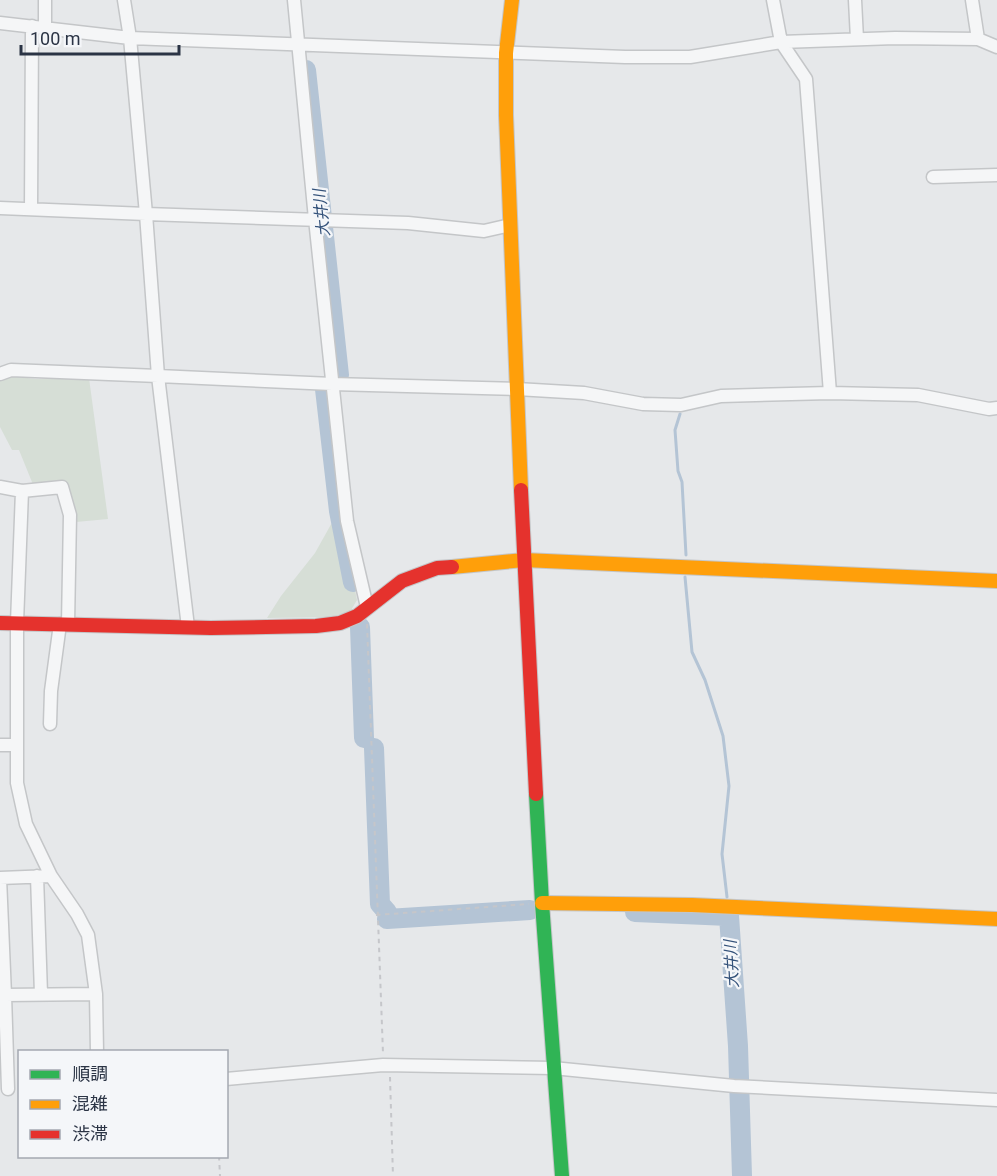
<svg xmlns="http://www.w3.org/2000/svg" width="997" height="1176" font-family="Roboto,'Noto Sans JP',sans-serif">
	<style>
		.green { fill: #d6ded6 }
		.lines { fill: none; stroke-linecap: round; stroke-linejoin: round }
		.stream { stroke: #b4c4d5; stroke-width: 3 }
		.river { stroke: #b4c4d5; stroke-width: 20 }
		.street-casing { stroke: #c4c6c8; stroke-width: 15 }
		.fast-casing { stroke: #c4c6c8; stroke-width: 16 }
		.slow-casing { stroke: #c4c6c8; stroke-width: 16 }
		.jam-casing { stroke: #c4c6c8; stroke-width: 16 }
		.path { stroke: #c5c6ca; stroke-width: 2; stroke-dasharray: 4.5 4.5; stroke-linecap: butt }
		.street { stroke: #f5f6f7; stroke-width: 12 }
		.fast { stroke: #30b455; stroke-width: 14 }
		.slow { stroke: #ff9f0a; stroke-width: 14 }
		.jam { stroke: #e5322d; stroke-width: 14 }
		.labels { text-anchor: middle; stroke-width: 4.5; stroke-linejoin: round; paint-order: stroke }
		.water-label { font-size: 16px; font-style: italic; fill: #34527a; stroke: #f4f6f9 }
	</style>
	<rect width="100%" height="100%" fill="#e6e8ea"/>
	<path class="green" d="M10 376 36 379 89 378 108 519 76 522 62 481 34 487 19 450H12L0 427V378Z
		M334 519H339L349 577 354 585 357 600 350 612 330 617 267 618 281 596 315 553Z"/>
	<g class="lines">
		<path class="stream" d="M680 414 675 430 678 471 682 482 686 555
			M685 577 692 652 705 680 723 736 729 786 722 854 727 897"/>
		<path class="river" d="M306 70 339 375
			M325 389 339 511 353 582
			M360 627 364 738
			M374 748 380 904 387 912
			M635 912 729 916 738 1046 742 1176
			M387 919 530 910"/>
		<g class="street-casing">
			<path id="street" d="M45 0V28
				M294 0 315 219 347 521 367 607
				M855 0 857 39
				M972 0 978 39
				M0 23 130 38 124 0
				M933 177 997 175
				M0 208 146 214 130 38 625 57H690L781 42 895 38 978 39 997 47
				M31 209 32 26
				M0 374 11 370 158 376 146 214 408 223 484 231 510 225
				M830 393 918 395 989 409 997 408
				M0 487 22 491 17 623V783L26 824 51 876 0 878
				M22 491 62 487 70 515 68 624
				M188 627 158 376 332 384 517 389 584 393 643 404 681 405 721 396 830 393 806 79 781 42 773 0
				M50 724 51 691 60 624
				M0 745H17
				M37 876 41 994
				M0 878 5 995 96 994 88 935 77 914 51 876
				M96 994 97 1052
				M0 995H5L8 1089
				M226 1079 383 1065 553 1068 734 1086 997 1100"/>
		</g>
		<g class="fast-casing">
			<path id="fast" d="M536 794 542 903 562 1176"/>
		</g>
		<g class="slow-casing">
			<path id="slow" d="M512 0 506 53V115L521 490
				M452 567 524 560 997 581
				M542 903 692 905 997 919"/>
		</g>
		<g class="jam-casing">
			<path id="jam" d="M521 490 536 794
				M0 623 211 628 316 626 340 623 357 616 402 581 437 568 452 567"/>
		</g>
		<path class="path" d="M367 624 383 1053
			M376 915 529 904
			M390 1077 393 1176
			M219 1156 220 1176"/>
		<use href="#street" class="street"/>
		<use href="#fast" class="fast"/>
		<use href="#slow" class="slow"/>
		<use href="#jam" class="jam"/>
	</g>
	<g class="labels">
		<g class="water-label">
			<text transform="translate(321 213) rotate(-96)" y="6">大井川</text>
			<text transform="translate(731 964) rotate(-93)" y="6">大井川</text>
		</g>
	</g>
	<rect x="18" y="1050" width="210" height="108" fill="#f4f6f9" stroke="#a4a8b1" stroke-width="1.5"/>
	<rect x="30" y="1070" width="30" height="9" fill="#30b455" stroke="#a4a8b1" stroke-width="1.5"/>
	<text x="72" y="1080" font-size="18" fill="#2b3445">順調</text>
	<rect x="30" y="1100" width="30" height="9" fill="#ff9f0a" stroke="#a4a8b1" stroke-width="1.5"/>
	<text x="72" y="1110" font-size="18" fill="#2b3445">混雑</text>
	<rect x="30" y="1130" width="30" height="9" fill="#e5322d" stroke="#a4a8b1" stroke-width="1.5"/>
	<text x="72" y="1140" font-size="18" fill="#2b3445">渋滞</text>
	<path d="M21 45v9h158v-9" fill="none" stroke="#2b3445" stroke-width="3"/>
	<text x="30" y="45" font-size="18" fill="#2b3445" stroke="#f4f6f9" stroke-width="4.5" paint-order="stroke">100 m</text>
</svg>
